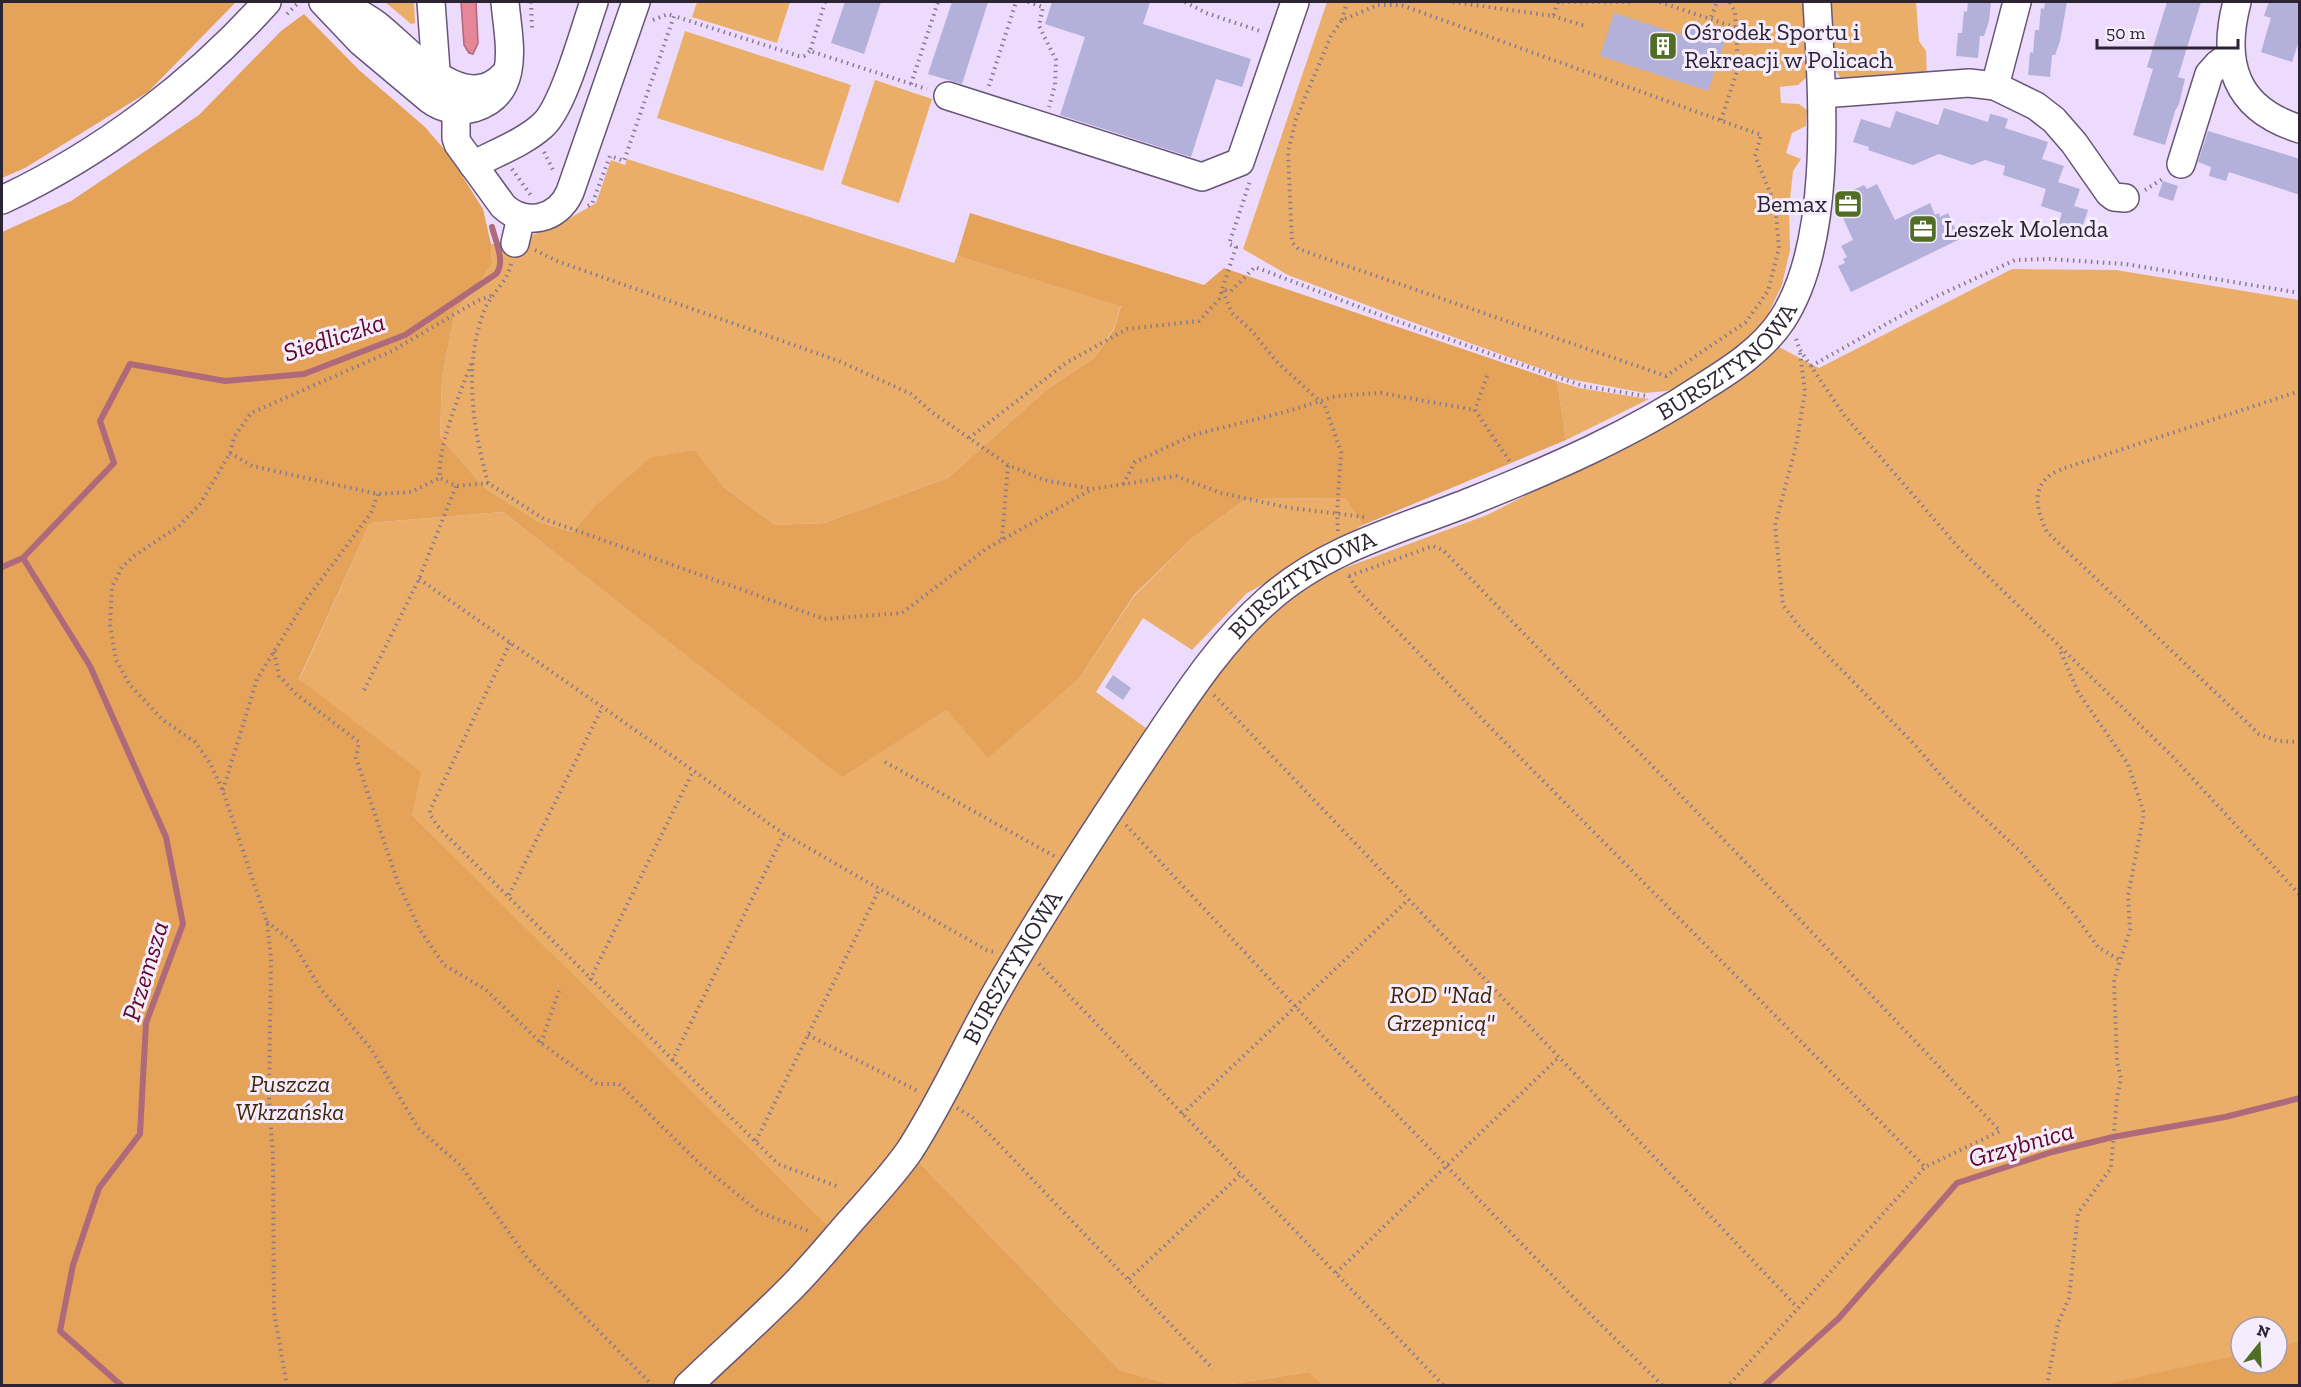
<svg xmlns="http://www.w3.org/2000/svg" width="2301" height="1387" font-family="'Zilla Slab',serif">
	<style>
		.green { fill: #ebae69 }
		.forest { fill: #e4a358 }
		.water { fill: #e68698; stroke: #ae697a; stroke-width: 1.5 }
		.lines { fill: none; stroke-linecap: round; stroke-linejoin: round }
		.stream { stroke: #ae697a; stroke-width: 6 }
		.building { fill: #b3b0d9 }
		.minor-casing { stroke: #675577; stroke-width: 30 }
		.path { stroke: #867a92; stroke-width: 4; stroke-dasharray: 1.5 4.5; stroke-linecap: butt }
		.minor { stroke: #fff; stroke-width: 27 }
		.labels { text-anchor: middle; stroke-width: 6; stroke-linejoin: round; paint-order: stroke }
		.poi-label { font-size: 24px; fill: #2c2433; stroke: #f5edfd; text-anchor: start }
		.street-label { font-size: 24px; fill: #2c2433; stroke: #f5edfd }
		.park-label { font-size: 24px; font-style: italic; fill: #402605; stroke: #f5edfd }
		.water-label { font-size: 26px; font-style: italic; fill: #600827; stroke: #f5edfd }
	</style>
	<rect width="100%" height="100%" fill="#ecdbfc"/>
	<path class="green" d="M385 2H414L415 23 411 24Z
		M697 2H790L777 43 692 17Z
		M1327 2H1804L1808 76 1798 85 1780 87 1781 103 1799 104 1807 110 1806 126 1792 133 1786 153 1801 159 1793 171 1789 208 1790 250 1782 285 1768 314 1749 339 1679 386 1667 391 1645 393 1569 379 1390 314 1288 275 1243 249Z
		M1826 2H1916L1919 41 1926 51 1927 79 1843 81 1831 65 1828 31 1833 28 1832 16 1827 14Z
		M685 31 851 85 823 171 657 118Z
		M875 80 932 99 899 203 841 184Z
		M627 159 954 263 957 256 1121 305 1114 328 1095 357 1046 390 948 478 824 523 775 525 724 487 693 450 592 509 572 532 539 522 486 489 440 437 442 378 455 311 475 289 492 264 491 244 511 242 553 228 596 203 611 160 625 165Z
		M2012 269 2116 270 2299 300V1341L2277 1346V1327H2241V1354L2103 1386H1323L1309 1372 1226 1385H1173L1120 1370 915 1158 1086 862 1232 654 1269 614 1304 583 1487 515 1643 436 1732 386 1775 345 1819 368Z
		M1557 381 1579 388 1649 399 1566 440Z
		M1345 498 1363 525 1282 574 1247 593 1192 650 1143 618 1096 692 1150 731 890 1162 831 1230 412 815 299 680 370 523 503 512 842 776 947 710 1080 677 1134 596 1190 540 1246 499Z"/>
	<path class="forest" d="M2 2H236L148 92 25 168 2 178Z
		M304 14 359 70 425 127 449 155 483 209 491 244 492 264 475 289 455 311 442 378 440 437 486 489 539 522 572 532 592 509 650 458 694 450 724 487 775 525 824 523 948 478 1046 390 1095 357 1114 329 1121 306 957 256 970 213 1204 285 1224 268 1557 381 1566 440 1363 525 1345 498 1246 499 1190 540 1134 595 1080 677 988 758 947 710 842 777 503 512 370 523 299 679 421 772 412 815 842 1240 915 1158 1120 1370 1173 1385H2V232L71 201 199 115 281 31Z
		M2299 1341V1385H2103L2241 1354V1363H2277V1346Z
		M1309 1372 1323 1385H1226Z"/>
	<path class="water" d="M461 2H476L478 43 473 54 469 53 464 45Z"/>
	<g class="lines">
		<path class="stream" d="M23 558 90 666 166 837 183 924 146 1023 140 1134 99 1188 73 1265 60 1331 122 1386
			M2 567 23 558 114 463 100 421 130 364 225 381 304 374 405 335 496 274C506 262 495 240 492 227
			M1764 1386 1839 1318 1957 1183 2052 1152 2113 1137 2225 1117 2300 1098"/>
	</g>
	<path class="building" d="M845 2H881L864 54 831 43Z
		M952 2H988L962 84 928 74Z
		M1052 2H1150L1143 24 1251 59 1242 87 1216 79 1191 157 1060 115 1085 37 1045 24Z
		M1968 2H1991L1989 21 1984 36H1980L1978 58 1956 56 1958 33H1962L1964 11 1967 12Z
		M2045 2H2067L2060 41 2055 55H2052L2050 77 2028 75 2030 52 2033 53 2035 30H2039L2041 8 2044 9Z
		M2167 2H2201L2178 77 2185 79 2179 104 2175 111 2165 145 2133 135 2153 69 2147 67Z
		M2269 2H2300V38L2292 62 2261 52 2271 18 2264 16Z
		M1614 13 1685 36 1689 22 1727 35 1708 91 1600 56Z
		M1944 108 1988 122 1990 114 1999 116 2008 119 2005 128 2048 142 2042 159 2064 166 2058 182 2080 189 2074 206 2088 210 2079 237 2057 229 2062 213 2041 206 2046 189 2003 175 2005 166 1985 160 1972 165 1939 154 1913 165 1868 150 1869 147 1853 142 1861 119 1890 128 1896 111 1938 125Z
		M2208 131 2300 159V195L2229 172 2226 181 2209 176 2211 167 2198 162Z
		M2163 181 2178 186 2173 201 2158 196Z
		M1877 184 1895 220 1930 203 1935 215 1939 213 1940 217 1948 213 1960 239 1851 292 1838 266 1845 263 1843 259 1847 257 1841 246 1853 240 1838 207 1841 205 1838 197 1864 185 1867 189Z
		M1113 675 1131 688 1123 700 1105 687Z"/>
	<g class="lines">
		<g class="minor-casing">
			<g id="minor">
				<path d="M323 2 361 42 429 99C442 109 459 112 474 108 523 93 508 39 505 2"/>
				<path d="M338 2C351 9 365 16 377 25 409 50 463 118 504 75"/>
				<path d="M431 2 437 84"/>
				<path d="M2237 2C2221 63 2235 109 2300 129"/>
				<path d="M1995 86 2017 2"/>
				<path d="M1822 94 1969 83 1995 86 2036 106 2054 120 2074 143 2109 193 2114 197 2125 198"/>
				<path d="M948 96 1202 177 1240 162 1295 2"/>
				<path d="M456 110V138L458 144 503 206C525 227 558 220 570 192L636 2"/>
				<path d="M2181 164 2209 74 2218 64 2230 55"/>
				<path d="M473 165C495 153 523 143 542 126 563 109 584 30 594 2"/>
				<path d="M2 200C102 153 193 84 267 2"/>
				<path d="M515 243 521 217"/>
				<path id="s1" d="M688 1386C720 1355 754 1325 785 1294 808 1272 828 1247 849 1223 870 1199 892 1176 910 1150 943 1099 967 1043 997 991 1044 909 1097 828 1150 749 1185 697 1220 642 1268 600 1326 548 1402 529 1472 501 1552 469 1632 434 1703 387 1732 369 1763 349 1782 320 1834 241 1822 93 1817 2"/>
			</g>
		</g>
		<path class="path" d="M531 2 532 28
			M825 2 810 51 927 89
			M1028 2 1043 7 1039 26 1056 60 1055 85 1049 107
			M1185 2 1206 13 1263 32
			M1453 2 1553 16 1558 2H1631
			M1660 2 1737 28
			M1378 5H1401L1761 135 1755 156 1775 204 1779 248 1768 291 1746 322 1666 376 1298 249 1292 242 1288 152 1296 119 1331 36 1342 20Z
			M287 14 299 2
			M1553 16 1585 26
			M653 20 668 14 674 16
			M1342 20 1347 2
			M1707 28 1717 2
			M911 84 938 2
			M989 86 1016 2
			M1721 120 1738 68 1735 12 1730 2
			M544 152 554 172
			M512 169 532 197
			M2145 190 2164 178
			M588 206 592 204 610 156 624 161 674 16 799 56H804L810 51
			M535 250 557 261 839 361 911 394 933 413 1008 465 1044 480 1092 489 1176 476 1221 493 1290 508 1365 517
			M511 264C507 283 491 293 484 311 463 367 473 428 488 483L544 519 824 619 902 613 986 549 1092 489
			M1796 339 1800 350 1844 415 1958 547 2172 756 2300 895
			M1800 353 1805 392 1796 446 1775 525 1783 605 1798 625 1914 744 1950 786 2024 855 2074 914 2098 947 2121 961
			M471 364C460 394 437 447 440 478L456 486 488 483
			M1811 366 1931 299 2015 260 2049 259 2125 264 2300 293
			M1487 376 1475 410 1510 462
			M2300 391 2065 468C2060 470 2052 473 2048 477 2030 492 2039 515 2047 532L2259 734 2278 741 2300 742
			M969 438 1066 363 1127 329 1199 321 1219 299 1236 247 1229 244 1250 181
			M230 453 252 466 378 494 411 492 440 478
			M1123 484 1135 462 1193 435 1285 412 1336 396 1381 393 1475 410
			M1338 531 1337 513 1341 452 1325 406 1276 361 1252 331 1232 313 1222 290 1231 291 1255 267 1388 318 1583 386 1646 396
			M1002 539 1008 465
			M1349 576 1433 546 1443 550 1752 869 2000 1131 1925 1167 1728 1386
			M1349 576 1357 589 1483 720 1925 1167
			M419 579 784 834 988 951 994 952
			M510 643 430 810V815L440 829 778 1164 839 1187
			M274 652 279 676 296 694 359 742 356 758 398 883 420 930 444 965 485 989 541 1043 597 1084H619L701 1165 759 1212 811 1232
			M364 690 419 579 456 486
			M1214 695 1798 1308
			M885 762 1056 857
			M223 790 257 679 306 600 371 513 378 494
			M1126 825 1376 1093 1576 1300 1663 1386
			M509 895 602 708
			M267 922 292 941 320 988 371 1049 418 1128 461 1166 528 1259 653 1386
			M1039 964 1444 1386
			M590 980 693 771
			M808 1035 920 1092
			M541 1043 559 991
			M672 1061 784 834
			M957 1108 972 1117 993 1138 1213 1369
			M1182 1114 1408 900
			M756 1141 879 890
			M1336 1273 1558 1058
			M1129 1279 1241 1174
			M287 1386 274 1312 273 1159 269 1098 271 958 267 922 223 791 210 763 195 742 163 720 130 685 116 660 110 625 112 587 122 567 134 556 179 526 200 504 230 453 234 437 251 413 392 351 477 301 491 296
			M2047 1386 2058 1323 2069 1298 2078 1213 2111 1168 2117 1098 2121 1078 2117 1062 2114 980 2130 930 2128 896 2144 813 2128 764 2078 692 2059 648"/>
		<use href="#minor" class="minor"/>
	</g>
	<defs>
		<g id="building-square" transform="scale(1.5)"><rect x="-9" y="-9" width="18" height="18" rx="4" fill="#516f24" stroke="#f5edfd"/><path d="M-4-6H4V6H1V3H-1V6H-4ZM-2.5-4.3h1.7v1.8h-1.7ZM.8-4.3h1.7v1.8H.8ZM-2.5-1h1.7V.8h-1.7ZM.8-1h1.7V.8H.8Z" fill="#fff"/></g>
		<g id="office-square" transform="scale(1.5)"><rect x="-9" y="-9" width="18" height="18" rx="4" fill="#516f24" stroke="#f5edfd"/><path d="M-6-3h4V-5.5h4V-3h4V5H-6ZM-1-4.5V-3h2v-1.5ZM-6 0V1H6V0Z" fill="#fff"/></g>
	</defs>
	<g fill-rule="evenodd">
		<use href="#building-square" x="1663" y="46"/>
		<use href="#office-square" x="1848" y="204"/>
		<use href="#office-square" x="1923" y="229"/>
	</g>
	<g class="labels">
		<g class="poi-label">
			<text x="1684" y="40">Ośrodek Sportu i<tspan x="1684" dy="28">Rekreacji w Policach</tspan></text>
			<text x="1827" y="212" text-anchor="end">Bemax</text>
			<text x="1944" y="237">Leszek Molenda</text>
		</g>
		<g class="street-label">
			<text dy="8" stroke="none"><textPath href="#s1" startOffset="1504">BURSZTYNOWA</textPath></text>
			<text dy="8" stroke="none"><textPath href="#s1" startOffset="1020">BURSZTYNOWA</textPath></text>
			<text dy="8" stroke="none"><textPath href="#s1" startOffset="534">BURSZTYNOWA</textPath></text>
		</g>
		<g class="park-label">
			<text x="1441" y="1003">ROD "Nad<tspan x="1441" dy="28">Grzepnicą"</tspan></text>
			<text x="290" y="1092">Puszcza<tspan x="290" dy="28">Wkrzańska</tspan></text>
		</g>
		<g class="water-label">
			<text transform="translate(334 337) rotate(-18)" y="9">Siedliczka</text>
			<text transform="translate(145 971) rotate(-73)" y="9">Przemsza</text>
			<text transform="translate(2021 1144) rotate(-16)" y="9">Grzybnica</text>
		</g>
	</g>
	<rect width="2301" height="1387" fill="none" stroke="#2c2433" stroke-width="6"/>
	<g transform="translate(2259 1345) rotate(18)"><circle r="28" fill="#f5edfd" stroke="#a59dac" stroke-width="1.5"/>
	<path d="M0-4.5L10 22L0 15L-10 22Z" fill="#516f24"/>
	<text y="-9" font-size="16" font-weight="bold" text-anchor="middle" fill="#2c2433">N</text>
	</g>
	<path d="M2097 39v9h141v-9" fill="none" stroke="#2c2433" stroke-width="3"/>
	<text x="2106" y="39" font-size="18" fill="#2c2433" stroke="#f5edfd" stroke-width="4.5" paint-order="stroke">50 m</text>
</svg>
